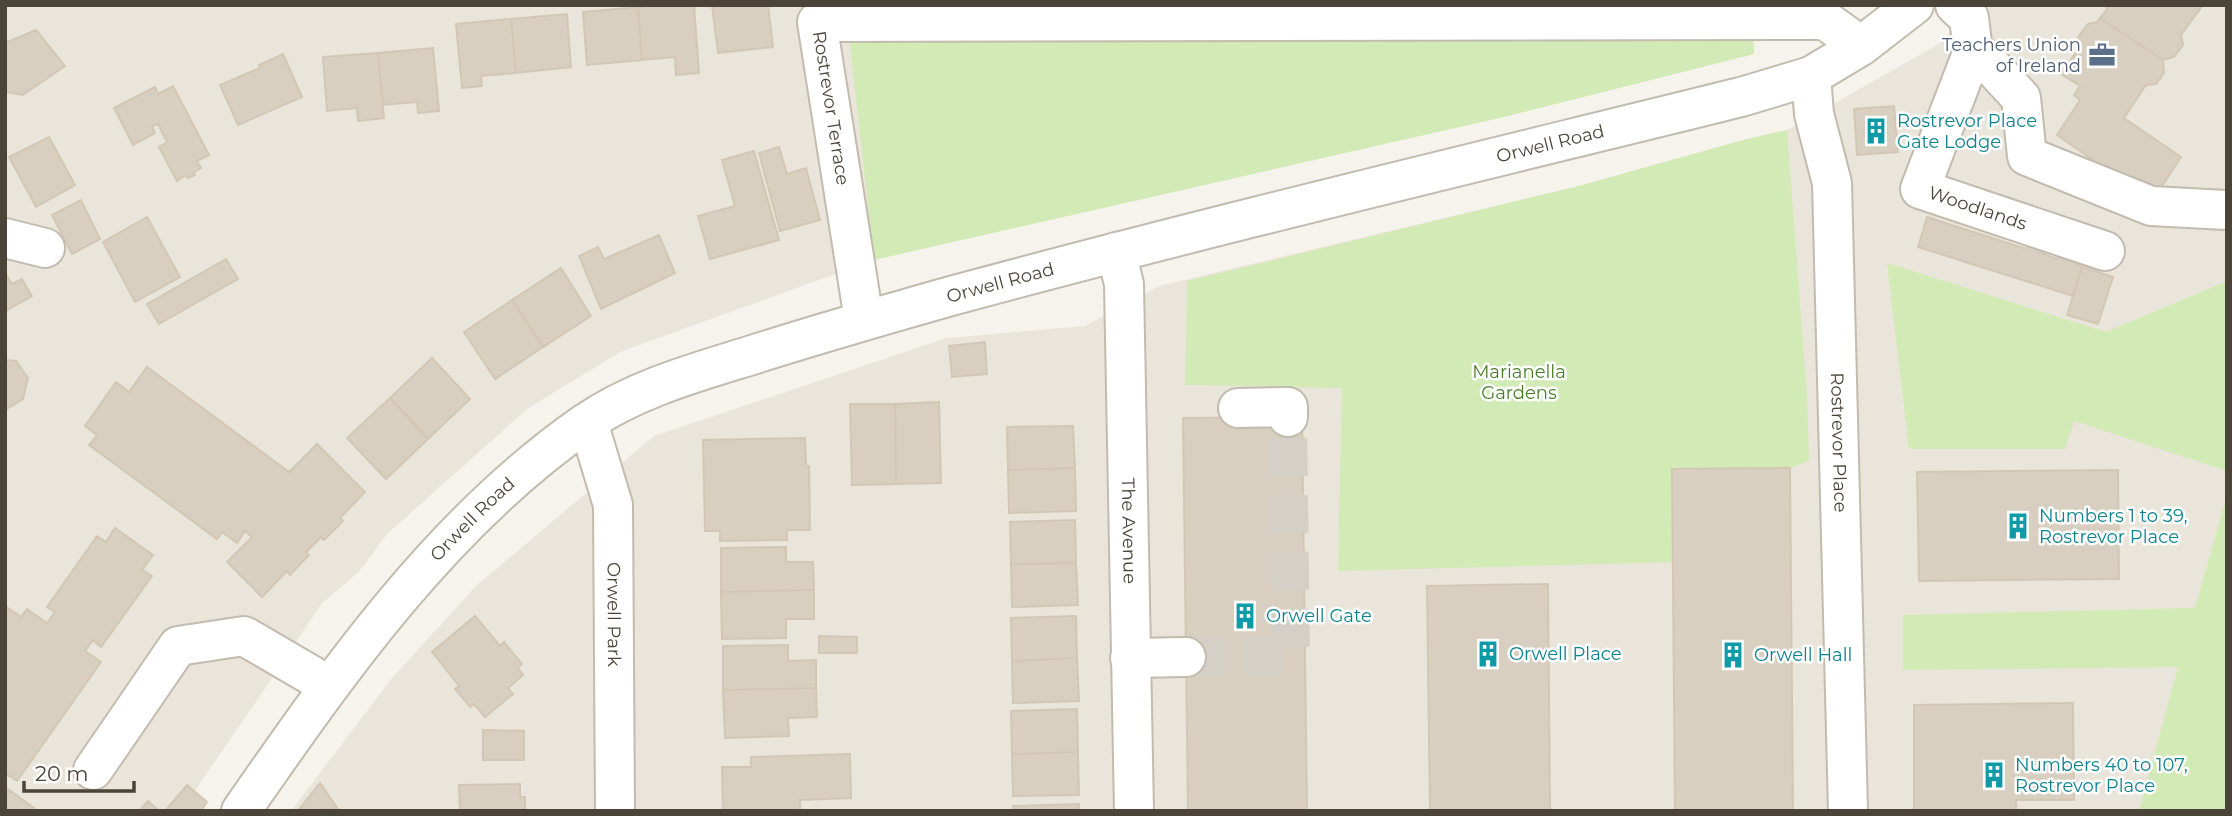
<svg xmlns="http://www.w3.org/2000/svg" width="2232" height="816" font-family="Montserrat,sans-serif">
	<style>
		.residential { fill: #eae5da }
		.green { fill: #d2eab5 }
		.building { fill: #d8cfc1; stroke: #d3c7b4; stroke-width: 2 }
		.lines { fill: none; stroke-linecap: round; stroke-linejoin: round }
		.minor-tunnel { stroke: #d4d0c8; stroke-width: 38; stroke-dasharray: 38 19; stroke-linecap: butt }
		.minor-casing { stroke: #c2bbae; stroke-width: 42 }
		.minor { stroke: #fff; stroke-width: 38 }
		.labels { text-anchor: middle; stroke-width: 5; stroke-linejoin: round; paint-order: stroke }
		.service-label { font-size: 18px; fill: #4e5e75; stroke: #fff; text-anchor: end }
		.street-label { font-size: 18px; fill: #4b4439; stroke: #fff }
		.culture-label { font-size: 18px; fill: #0d838f; stroke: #fff; text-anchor: start }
		.park-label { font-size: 18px; fill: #4a7f2a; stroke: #fff }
	</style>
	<rect width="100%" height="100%" fill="#f6f3ec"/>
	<path class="residential" d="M5 5H1835L874 260 620 352 527 409 386 535 359 572 321 604 279 668 181 811H5Z
		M1975 5H2227V281L2106 332 2074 420 2227 471V494L2139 811H291L392 678 476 586 654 436 947 338 1085 326 1159 286 1579 186 1747 139 1787 130 1939 44Z"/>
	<path class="green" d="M1753 30 1754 54 1504 117 874 260 849 36Z
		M1787 130 1807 396 1809 461 1790 468 1672 469 1673 562 1338 571 1342 388 1185 385 1187 281 1579 186 1747 139Z
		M1887 263 2106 332 2227 281V471L2074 421 2065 449H1909Z
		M2227 494V811H2139L2178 667 1903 670V615L2195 608Z"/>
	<path class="building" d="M659 5H694L699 73 676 75 675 57 642 60 638 7Z
		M712 5H768L773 47 718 53Z
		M2106 5H2203L2181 35 2183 45 2174 57 2163 60 2100 18 2107 9Z
		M638 7 642 60 587 65 583 12Z
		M567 14 571 67 516 73 511 19Z
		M2100 18 2163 60 2164 73 2156 84 2146 85 2124 118 2181 157 2152 201 2057 135 2080 100 2074 95 2080 86 2061 74 2081 45 2078 37 2088 24 2097 22Z
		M511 19 516 73 481 76 482 86 462 88 456 24Z
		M36 30 65 66 23 95 5 92V43Z
		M433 48 439 111 418 113 417 102 383 105 378 53Z
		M378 53 384 118 358 121 357 108 327 111 323 57Z
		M283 54 302 97 238 125 220 85 260 68 259 65Z
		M173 86 209 155 197 161 201 168 194 172 195 175 188 178 186 175 177 181 159 147 167 142 158 124 152 126 155 133 133 145 114 108 155 87 158 94Z
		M1894 106 1898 152 1857 155 1854 109Z
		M49 137 75 185 36 207 9 157Z
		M779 147 787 174 806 168 820 220 780 231 759 153Z
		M754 151 779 240 710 259 698 216 735 206 722 160Z
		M81 200 100 239 72 254 52 215Z
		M147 217 180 277 135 302 103 242Z
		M1927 217 2026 249 2028 244 2042 248 2041 253 2057 259 2059 253 2076 258 2075 264 2082 267 2073 296 1918 247Z
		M659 235 675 273 601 309 579 256 598 247 604 259Z
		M226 259 238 279 159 324 147 304Z
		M2082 267 2113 277 2098 324 2067 315Z
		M561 268 591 316 543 347 512 300Z
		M5 273 12 284 22 279 32 296 5 311Z
		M512 300 543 347 495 379 464 332Z
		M985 342 987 374 952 377 949 346Z
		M432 358 470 399 428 439 390 398Z
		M5 360 16 361 28 378 23 399 5 410Z
		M147 367 289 472 317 444 365 492 340 518 343 521 324 540 321 537 306 552 309 555 290 575 287 571 262 597 227 562 252 537 245 531 237 543 222 532 217 539 89 445 97 435 85 426 116 382 129 392Z
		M390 398 428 439 386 479 347 438Z
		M939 402 941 483 896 484 895 404Z
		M850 404H895L896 484 852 485Z
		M1302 417 1307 811H1188L1183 418Z
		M1073 426 1075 468 1008 470 1007 427Z
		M805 438 806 466H809L810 530H787V540L720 541V531H705L703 440Z
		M1075 468 1076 511 1009 513 1008 470Z
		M1790 468 1793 811H1675L1672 469Z
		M2118 470 2119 579 1919 581 1917 472Z
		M1075 520 1076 563 1011 564 1010 522Z
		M115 528 153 555 142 570 152 576 101 647 93 640 85 651 101 662 17 781 5 773V606L21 617 27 609 47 623 55 612 47 607 97 536 106 542Z
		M786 547V562H813L814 590 721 592V548Z
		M1076 563 1078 605 1012 607 1011 564Z
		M1548 584 1550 811H1430L1427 586Z
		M814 590V619H786V638L722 639 721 592Z
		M475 616 500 646 504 642 522 664 518 668 523 675 508 688 513 694 485 717 474 704 470 707 455 689 459 686 432 652Z
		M1076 616 1077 658 1012 661 1011 618Z
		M819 636 857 637V653H819Z
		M788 645V661L816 660V688L723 690V646Z
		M1077 658 1079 701 1013 703 1012 661Z
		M816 688 817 717 788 718 789 736 725 738 723 690Z
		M2073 703 2074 800H2016V811H1914V705Z
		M1077 709 1078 752 1012 754 1011 711Z
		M483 730 524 731V760H483Z
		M1078 752 1079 795 1013 796 1012 754Z
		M850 754 851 798 800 800V811H723L722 767H751V757Z
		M320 783 338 809 298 811Z
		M520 784V797H525V811H460L459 785Z
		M187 785 207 802 201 811H165Z
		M5 787 34 808 32 811H5Z
		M148 801 159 811H139Z
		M1079 804V811H1013V806Z"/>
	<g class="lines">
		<path class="minor-tunnel" d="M1186 657 1291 656 1288 417"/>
		<g class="minor-casing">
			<g id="minor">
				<path id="s1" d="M1955 5 1969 18 1973 51 1920 189 2105 251"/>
				<path d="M1973 51 1984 58 2021 98 2027 156 2151 206 2226 210"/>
				<path id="s2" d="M1811 76 1814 114 1832 183 1848 811"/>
				<path d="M5 238 45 248"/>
				<path id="s3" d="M1116 252 1124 284 1134 811"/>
				<path d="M864 320 817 22 1825 20 1861 46"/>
				<path d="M1238 408 1288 407V417"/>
				<path id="s4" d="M588 422 613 505 615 811"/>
				<path d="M1130 658 1186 657"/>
				<path d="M93 770 178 646 244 636 328 685"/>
				<path id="s5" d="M241 811C339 670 441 524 584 424 635 389 694 373 752 355 818 334 884 315 951 296 1213 225 1478 162 1741 97L1811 76 1861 46 1914 5"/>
			</g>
		</g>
		<use href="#minor" class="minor"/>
	</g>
	<defs>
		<g id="office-bare" transform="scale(2.1)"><path d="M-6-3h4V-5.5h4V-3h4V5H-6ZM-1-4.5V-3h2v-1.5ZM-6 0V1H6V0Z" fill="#5c6f8a" stroke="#fff" stroke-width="2.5" paint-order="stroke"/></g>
		<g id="building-bare" transform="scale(2.1)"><path d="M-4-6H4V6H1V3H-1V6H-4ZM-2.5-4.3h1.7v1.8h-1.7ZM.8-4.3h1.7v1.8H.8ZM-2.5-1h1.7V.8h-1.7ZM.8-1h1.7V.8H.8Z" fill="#0f9aa8" stroke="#fff" stroke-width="2.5" paint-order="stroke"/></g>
	</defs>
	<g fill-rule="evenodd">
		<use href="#office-bare" x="2102" y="55"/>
		<use href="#building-bare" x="1876" y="131"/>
		<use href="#building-bare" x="2018" y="526"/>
		<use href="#building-bare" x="1245" y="616"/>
		<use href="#building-bare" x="1488" y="654"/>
		<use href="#building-bare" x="1733" y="655"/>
		<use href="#building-bare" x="1994" y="775"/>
	</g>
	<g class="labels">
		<g class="service-label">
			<text x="2081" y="51">Teachers Union<tspan x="2081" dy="21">of Ireland</tspan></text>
		</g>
		<g class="street-label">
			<text transform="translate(831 108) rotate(81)" y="6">Rostrevor Terrace</text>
			<text dy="6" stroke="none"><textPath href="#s5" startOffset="1528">Orwell Road</textPath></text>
			<text dy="6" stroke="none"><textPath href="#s1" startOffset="261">Woodlands</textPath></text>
			<text dy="6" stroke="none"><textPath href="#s5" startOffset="961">Orwell Road</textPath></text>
			<text dy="6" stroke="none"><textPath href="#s2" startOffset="369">Rostrevor Place</textPath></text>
			<text dy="6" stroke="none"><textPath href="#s5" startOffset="373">Orwell Road</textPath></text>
			<text dy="6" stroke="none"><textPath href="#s3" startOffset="280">The Avenue</textPath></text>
			<text dy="6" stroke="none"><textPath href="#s4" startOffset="196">Orwell Park</textPath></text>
		</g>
		<g class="culture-label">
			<text x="1897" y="127">Rostrevor Place<tspan x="1897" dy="21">Gate Lodge</tspan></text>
			<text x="2039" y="522">Numbers 1 to 39,<tspan x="2039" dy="21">Rostrevor Place</tspan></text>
			<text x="1266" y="622">Orwell Gate</text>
			<text x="1509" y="660">Orwell Place</text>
			<text x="1754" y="661">Orwell Hall</text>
			<text x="2015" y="771">Numbers 40 to 107,<tspan x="2015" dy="21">Rostrevor Place</tspan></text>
		</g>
		<g class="park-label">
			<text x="1519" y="378">Marianella<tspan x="1519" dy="21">Gardens</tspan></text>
		</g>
	</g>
	<rect width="2232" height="816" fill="none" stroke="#4b4439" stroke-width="14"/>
	<path d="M24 781v10h110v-10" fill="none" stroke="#4b4439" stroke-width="3.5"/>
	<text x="35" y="781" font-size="21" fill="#4b4439" stroke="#ffffff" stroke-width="5" paint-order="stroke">20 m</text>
</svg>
